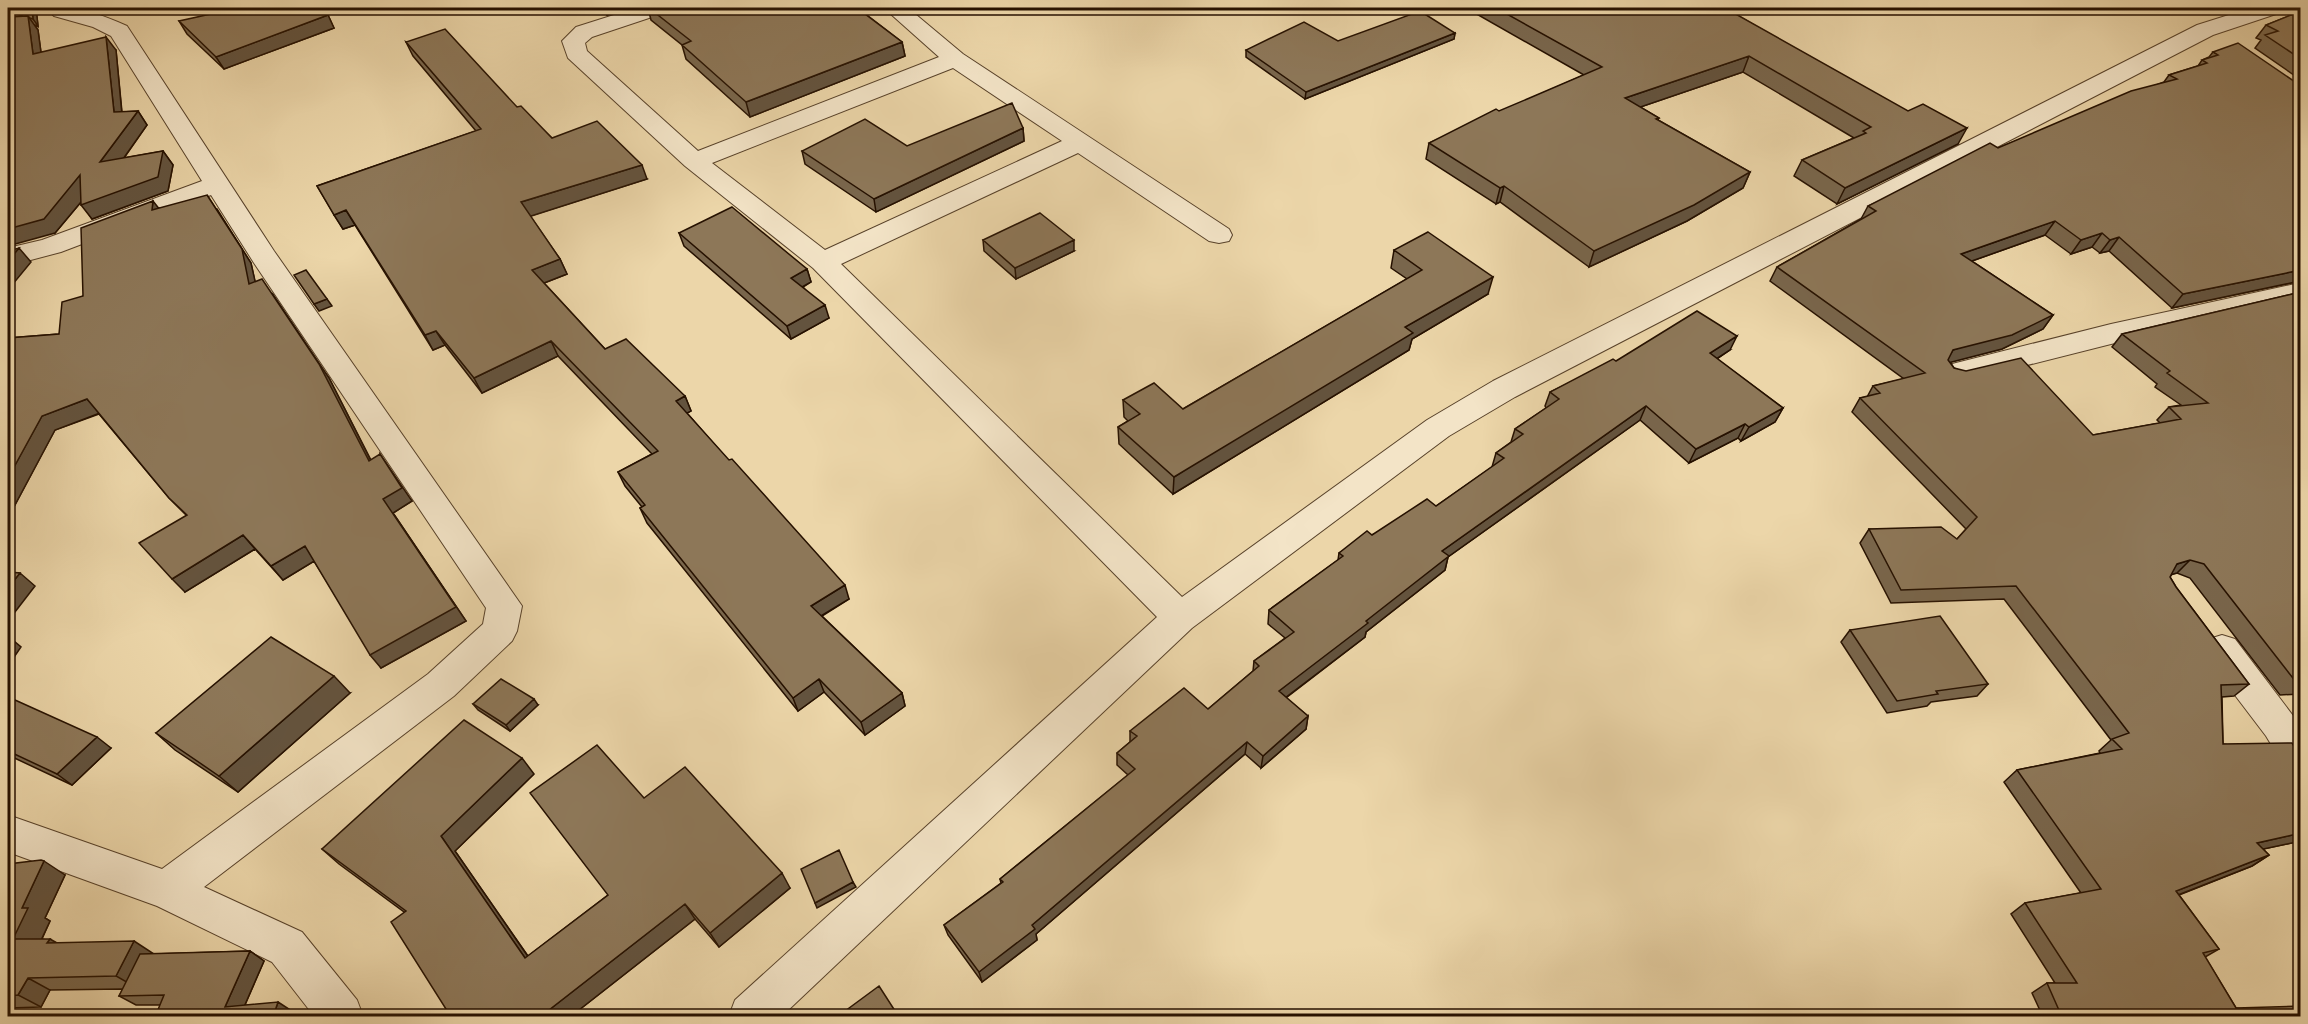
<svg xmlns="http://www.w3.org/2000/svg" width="2308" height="1024" font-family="'EB Garamond',serif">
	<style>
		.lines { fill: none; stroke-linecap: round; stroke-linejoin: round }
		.minor-casing { stroke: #58422a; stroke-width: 2 }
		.minor { fill: #f3e4c7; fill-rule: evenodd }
		.wall { fill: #79664c; stroke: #261100; stroke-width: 1.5 }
		.shaded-wall { fill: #63533e; stroke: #261100; stroke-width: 1.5 }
		.building { fill: #8d7758; stroke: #261100; stroke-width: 1.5 }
	</style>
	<rect width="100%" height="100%" fill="#ecd6a9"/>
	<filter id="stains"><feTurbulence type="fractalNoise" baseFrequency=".00333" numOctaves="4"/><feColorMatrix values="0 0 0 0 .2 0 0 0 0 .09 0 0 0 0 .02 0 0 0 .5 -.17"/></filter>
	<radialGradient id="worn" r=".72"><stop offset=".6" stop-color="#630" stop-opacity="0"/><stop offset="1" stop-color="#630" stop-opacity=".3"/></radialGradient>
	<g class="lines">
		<g class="minor-casing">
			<path id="minor" d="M46 8C74 5 101 14 127 26L274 251 522 606 517 631 512 641 454 696 204 887 302 932 357 1000 363 1016H314L272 962 157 906 8 852V815L162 869 428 674 483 624 486 608 254 263 211 195 61 252 8 266V248L42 240 202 181 111 36 93 27 54 16Z
				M636 8H667L664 13 592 37 585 43 587 51 698 151 939 57 884 8H908L963 54 1229 229 1232 235 1229 241 1219 243 1209 241 1078 153 841 264 1182 597 1427 420 1493 381 2197 25 2251 8H2282L2279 13 2213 35 1515 397 1449 436 1192 628 782 1016H729L735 1000 1157 617 813 268 685 166 568 58 562 41 576 27ZM953 68 1062 141 825 250 712 163Z
				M2300 283V301L2111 344 1956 383 1945 380 1941 373 1945 366 1956 363 2111 324Z
				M2222 635 2235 639 2300 725V774L2286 769 2266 736 2209 661 2204 650 2209 639Z"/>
		</g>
		<use href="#minor" class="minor"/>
	</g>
	<path class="wall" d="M8 8H36L38 26 35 25 38 30 41 52 116 50 122 112 138 111 147 125 124 158 163 151 173 165 168 191 92 219 81 202 55 233 8 17Z
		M598 8H630L607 15Z
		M648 8H869V9L863 12 902 42 905 56 750 117 686 59 682 45 651 20Z
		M1466 8H1725L1958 144 1837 204 1794 176 1802 160 1854 138 1743 72 1640 107 1659 118 1658 120 1750 172 1743 188 1687 221 1589 267 1500 202 1496 204 1426 159 1429 143 1584 75Z
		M2283 8H2301V80L2255 48 2261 40 2256 38 2266 25 2296 13 2284 9Z
		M328 15 334 28 224 69 187 34 179 21Z
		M1455 33 1454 39 1305 99 1246 57V50L1338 41Z
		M406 42 517 107 552 138 647 179 530 216 560 259 567 274 544 283 605 349 685 396 691 411 687 413 849 599 822 616 902 693 905 706 865 735 824 692 798 711 647 523 640 508 642 507 625 486 618 472 652 454 558 356 482 393 445 345 433 350 355 225 343 229 317 186 476 131 413 56Z
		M2213 52 2301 86V281L2172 308 2109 251 2100 253 2092 247 2071 254 2045 235 1972 261 2053 315 2043 329 2002 349 1950 362 1954 368 2093 435 2160 423 2157 420 2169 407 2181 405 2155 387 2157 384 2112 347 2122 334 2301 292V694L2280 695 2190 578 2177 573 2172 574 2170 577 2176 587 2249 684 2234 696 2222 697 2223 744 2301 757V841L2263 849 2269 855 2252 866 2179 895 2219 949 2205 957 2236 1008 2301 1017H2043L2032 993 2047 983H2055L2011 914 2025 903 2081 893 2004 782 2017 770 2100 753 2099 751 2111 740 2004 599 1891 603 1860 543 1869 529 1957 539 1966 529 1852 412 1860 398 1867 397 1873 386 1904 379 1770 281 1777 267 1861 219 1868 206 1998 148 2164 82 2169 75 2198 66 2202 60 2209 57Z
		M1023 128 1024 141 876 212 805 164 802 151 907 146Z
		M158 208 217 209 251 263 255 282 329 378 371 460 412 501 393 513 466 621 381 668 314 561 283 580 255 549 185 592 186 515 169 498 99 414 55 430 8 518V338L59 334 83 296Z
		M679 233 807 269 811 282 803 287 829 318 791 339 684 246Z
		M983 240 1074 251 1016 279 984 251Z
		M1394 250 1488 294 1412 339 1409 350 1173 494 1119 444 1118 427 1128 421 1124 417 1123 400 1183 409 1407 279 1391 268Z
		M1730 350 1717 359 1783 408 1775 422 1741 441 1738 438 1689 463 1640 420 1448 557 1445 570 1366 632 1365 637 1286 698 1308 716 1306 729 1261 768 1245 754 1036 934 1037 940 982 982 948 935 944 925 1001 883 1000 879 1128 775 1117 765V753L1130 742V731L1208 709 1253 671 1254 661 1285 638 1268 624 1269 610 1338 560 1339 553 1372 535 1436 506 1492 467 1496 453 1511 442 1515 429 1546 408 1545 406 1550 392 1616 361Z
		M1850 630 1988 684 1977 696 1931 702 1927 706 1887 713 1841 642Z
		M350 693 238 792 175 750 156 733Z
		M473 704 538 705 510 731 478 710Z
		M8 707 111 748 72 785 8 755Z
		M534 774 455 851 528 956 608 895 644 798 790 888 719 947 695 919 570 1017H451L404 912 339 864 322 849Z
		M8 864 65 875 45 918 50 921 42 939 57 943 153 954 250 951 264 961 245 1005 292 1011 160 1005H136L119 996 123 989 50 990 41 1007 9 1008 8 1012Z"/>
	<path class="shaded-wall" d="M32 8H36L38 26 33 19Z
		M604 8H630L607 15Z
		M851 8H869V9L852 16Z
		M328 15 334 28 224 69 216 57Z
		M28 16 38 30 43 68 33 54Z
		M1455 33 1454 39 1305 99 1306 92Z
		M106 37 116 50 123 126 114 112Z
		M902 42 905 56 750 117 746 102Z
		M1749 56 1743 72 1620 114 1625 98Z
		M138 111 147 125 111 176 100 162Z
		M1023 128 1024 141 876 212 874 199Z
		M1967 128 1958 144 1837 204 1845 188Z
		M163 151 173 165 168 191 92 219 81 205Z
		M642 165 647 179 528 217 521 202Z
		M1750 172 1743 188 1687 221 1589 267 1594 251Z
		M80 175 91 190 55 233 8 246V229Z
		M1504 186 1500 202 1496 204 1500 188Z
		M207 195 251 263 259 299 249 284Z
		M153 201 164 215 152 210Z
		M346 210 355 225 343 229 334 215Z
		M2055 221 2045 235 1952 268 1961 254Z
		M2102 233 2092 247 2071 254 2081 240Z
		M2119 237 2109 251 2100 253 2110 240Z
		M1074 240V251L1016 279 1015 268Z
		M19 248 31 262 8 290V261Z
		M560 259 567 274 539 285 532 270Z
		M807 269 811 282 795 291 791 278Z
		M2301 270 2300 281 2172 308 2183 294Z
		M1493 277 1488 294 1412 339 1409 350 1173 494 1174 477 1405 327Z
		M272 293 329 378 378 475 369 461Z
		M327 299 332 306 319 311 314 304Z
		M825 305 829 318 791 339 787 326Z
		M2053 315 2043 329 2002 349 1944 364 1953 350Z
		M436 331 445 345 433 350 425 335Z
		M1737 336 1730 350 1704 367 1710 353Z
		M551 341 558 356 482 393 474 378Z
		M685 396 691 411 682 416 676 401Z
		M87 399 100 413 55 430 8 518V478L42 416Z
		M1646 406 1640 420 1448 557 1445 570 1366 632 1365 637 1277 704 1279 691 1366 621 1442 551Z
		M1783 408 1775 422 1741 441 1749 427Z
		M1745 424 1738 438 1689 463 1696 449Z
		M380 454 412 501 393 513 466 621 381 668 370 655 383 499Z
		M243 535 255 549 185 592 172 579Z
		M305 546 316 560 283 580 271 566Z
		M2190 560 2177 573 2163 577 2177 564Z
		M20 573 35 586 8 621V588Z
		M845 585 849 599 816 619 811 606Z
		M8 636 21 647 8 666Z
		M334 676 350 693 238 792 219 776Z
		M819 679 824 692 798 711 793 698Z
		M902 693 905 706 865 735 861 722Z
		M534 699 538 705 510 731 506 725Z
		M1308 716 1306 729 1261 768 1263 756Z
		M97 737 111 748 72 785 57 774Z
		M1247 742 1245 754 1036 934 1037 940 982 982 979 972 1032 925Z
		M522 758 534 774 455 851 538 971 525 958 441 836Z
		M2301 833V841L2240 854 2257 843Z
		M2269 855 2252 866 2160 902 2176 891Z
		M44 861 65 875 45 918 50 921 36 951 13 939 22 908Z
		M782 873 790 888 719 947 710 933Z
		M853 882 856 887 817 908 815 903Z
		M685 904 695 919 570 1017H540Z
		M50 939 71 951 47 943Z
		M134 941 154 954 137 988 116 976Z
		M250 951 264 961 240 1016 225 1007Z
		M28 978 50 990 41 1007 18 995Z
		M278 1002 292 1011 290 1017H273Z"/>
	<path class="building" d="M8 8H32L33 19 30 18 28 16H23L8 12Z
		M238 8H318L328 15 216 57 179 21Z
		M649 8H857L902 42 746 102 682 45 691 41Z
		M1496 8H1725L1908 111 1923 104 1967 128 1845 188 1802 160 1866 133 1863 131 1871 127 1749 56 1625 98 1659 118 1656 119 1750 172 1694 205 1594 251 1504 186 1500 188 1429 143 1496 109 1499 111 1602 67Z
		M1420 11 1455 33 1306 92 1246 50 1304 22 1338 41Z
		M2301 11V59L2265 35 2278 31 2266 25Z
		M28 16 33 54 106 37 114 112 138 111 100 162 163 151 158 177 81 205 80 175 44 219 8 229V17Z
		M445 29 517 107 521 106 552 138 597 121 642 165 521 202 560 259 532 270 605 349 626 339 685 396 676 401 729 460 732 459 845 585 811 606 902 693 861 722 819 679 793 698 640 508 645 505 618 472 658 451 551 341 474 378 436 331 425 335 346 210 334 215 317 186 481 129 406 42Z
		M2238 43 2301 86V270L2183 294 2119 237 2110 240 2102 233 2081 240 2055 221 1961 254 2053 315 2012 335 1953 350 1948 360 1954 368 1966 371 2021 358 2093 435 2181 419 2169 407 2208 403 2167 373 2170 371 2122 334 2301 292V682H2296L2204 564 2190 560 2177 564 2170 577 2176 587 2249 684 2221 685 2223 744 2292 743 2301 757V833L2257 843 2269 855 2176 891 2219 949 2203 953 2236 1008 2301 1006V1017H2062L2047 983H2077L2025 903 2101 889 2017 770 2122 749 2112 739 2129 733 2016 586 1901 590 1869 529 1941 527 1957 539 1977 517 1860 398 1880 393 1873 386 1925 373 1777 267 1876 211 1868 206 1990 143 1998 148 2131 91 2177 79 2169 75 2207 63 2202 60 2218 55 2213 52Z
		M1012 103 1023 128 874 199 802 151 865 119 907 146Z
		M207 195 242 249 249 284 262 279 319 364 369 461 380 454 402 488 383 499 456 607 370 655 305 546 271 566 243 535 172 579 139 543 187 515 169 498 87 399 42 416 8 478V338L59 334 62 302 83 296 81 228 153 201 152 210Z
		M732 207 807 269 791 278 825 305 787 326 679 233Z
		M1040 213 1074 240 1015 268 983 240Z
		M1428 232 1493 277 1405 327 1413 333 1174 477 1118 427 1140 414 1123 400 1154 383 1183 409 1422 270 1394 250Z
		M19 248 8 261V251Z
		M306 270 327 299 314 304 294 275Z
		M1697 311 1737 336 1710 353 1783 408 1749 427 1745 424 1696 449 1646 406 1442 551 1449 556 1366 621 1368 623 1279 691 1308 716 1263 756 1247 742 1032 925 1035 929 979 972 944 925 1003 882 1000 879 1135 769 1117 753 1137 736 1130 731 1184 688 1208 709 1259 666 1254 661 1294 632 1269 610 1343 556 1339 553 1367 531 1372 535 1427 499 1436 506 1504 458 1496 453 1523 434 1515 429 1559 399 1550 392 1613 359 1616 361Z
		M8 572 20 573 8 588Z
		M1940 616 1988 684 1936 691 1938 694 1897 701 1850 630Z
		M271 637 334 676 219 776 156 733Z
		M501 679 534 699 506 725 473 704Z
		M15 700 97 737 57 774 8 751V707Z
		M464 720 522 758 441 836 525 958 608 895 530 793 597 745 644 798 685 767 782 873 710 933 685 904 540 1017H451L391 922 406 911 322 849Z
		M839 850 853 882 815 903 801 869Z
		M41 860 44 861 22 908H28L13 939H50L47 943 134 941 116 976 28 978 18 995 8 996V864Z
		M250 951 225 1007 278 1002 273 1017H155L164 995 119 996 140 954Z
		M879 986 899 1017H837Z"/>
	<rect width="2308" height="1024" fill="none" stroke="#ecd6a9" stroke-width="30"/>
	<rect x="9" y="9" width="2290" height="1006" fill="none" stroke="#261100" stroke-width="3"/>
	<rect x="15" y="15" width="2278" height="994" fill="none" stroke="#261100" stroke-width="1.5"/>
	<rect width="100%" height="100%" filter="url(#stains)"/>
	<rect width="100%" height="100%" fill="url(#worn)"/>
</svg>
